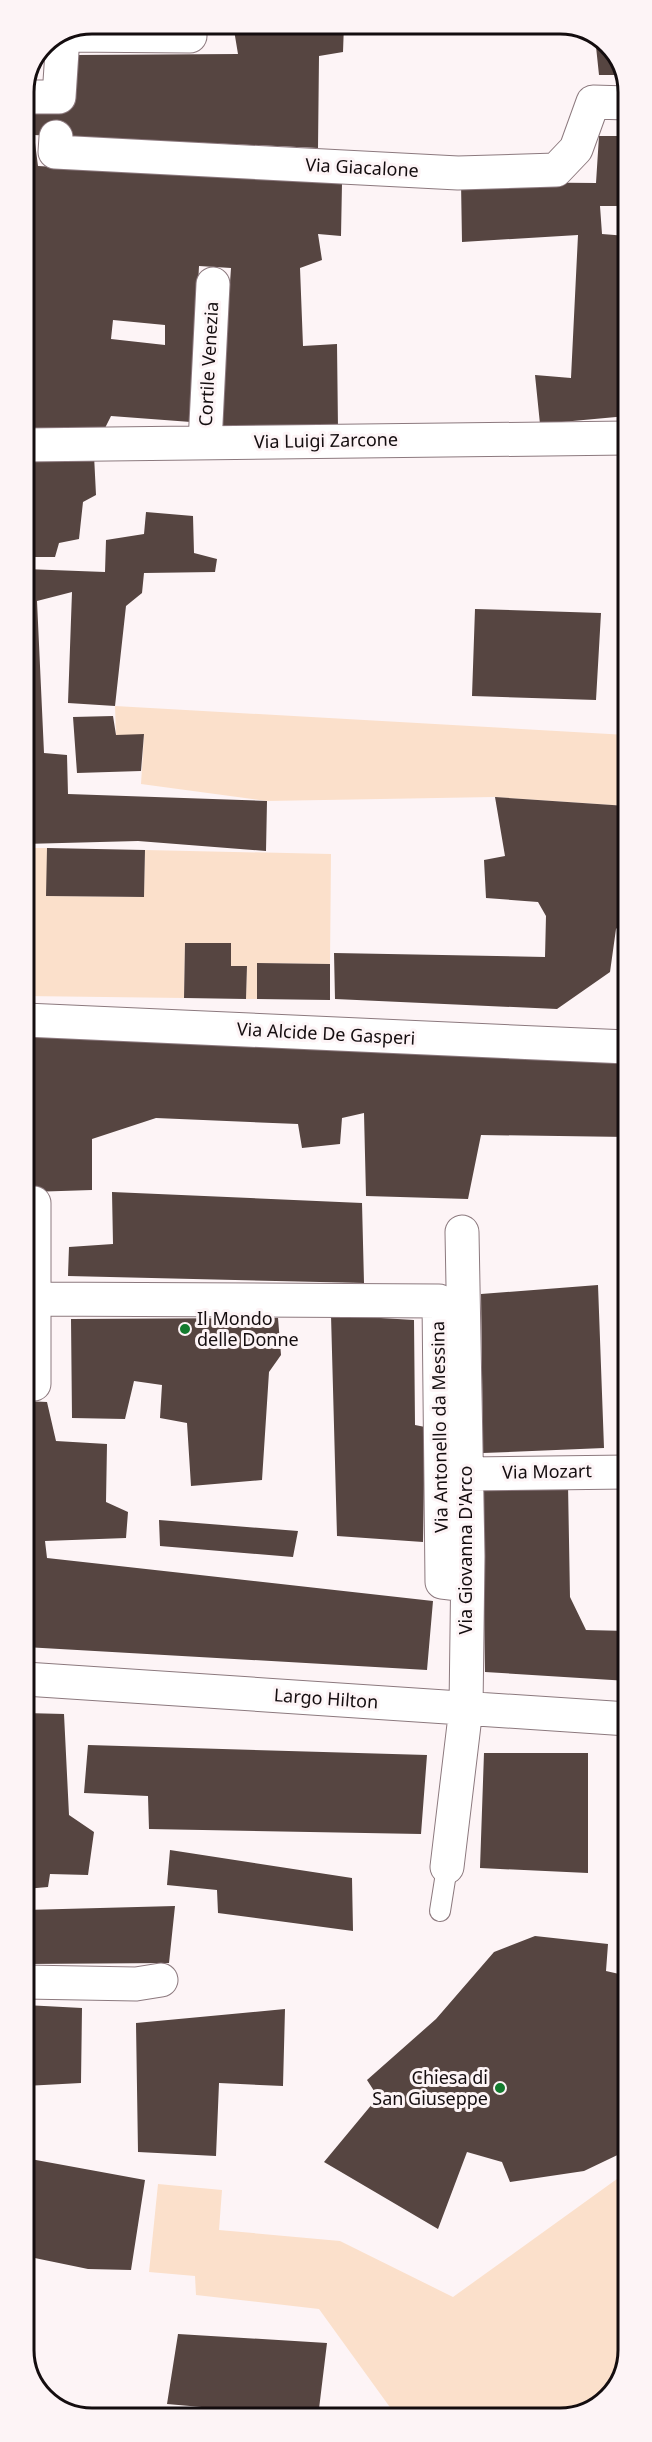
<svg xmlns="http://www.w3.org/2000/svg" width="652" height="2442" font-family="'Noto Sans',sans-serif">
	<style>
		.green { fill: #fbe0cb }
		.building { fill: #564541; fill-rule: evenodd }
		.lines { fill: none; stroke-linecap: round; stroke-linejoin: round }
		.service-casing { stroke: #8c797e; stroke-width: 22 }
		.minor-casing { stroke: #8c797e; stroke-width: 35 }
		.tertiary-casing { stroke: #8c797e; stroke-width: 35 }
		.service { stroke: #fff; stroke-width: 20 }
		.minor { stroke: #fff; stroke-width: 33 }
		.tertiary { stroke: #fff; stroke-width: 33 }
		.poi-dot { fill: #137b2e; stroke: #fdf4f6; stroke-width: 2 }
		.labels { text-anchor: middle; stroke-width: 6; stroke-linejoin: round; paint-order: stroke }
		.street-label { font-size: 18px; fill: #140d0f; stroke: #fdf4f6 }
		.poi-label { font-size: 18px; fill: #140d0f; stroke: #fdf4f6; text-anchor: start }
		.rim { fill: none; stroke: #140d0f; stroke-width: 3 }
	</style>
	<rect width="100%" height="100%" fill="#fdf4f6"/>
	<path class="green" d="M115 706 627 735V806L494 797 267 801 141 784 144 735H116Z
		M24 848H47V896L144 897 145 850 331 854 330 964 257 963V999H246L247 967 231 966V943H185L184 998 25 996Z
		M628 2171V2350L614 2391 573 2417H397L319 2309 196 2295 195 2276 149 2272 158 2184 222 2190 219 2230 340 2241 453 2297Z"/>
	<path class="building" d="M233 24H344L343 52 319 56 318 148 34 135 38 166 342 183 341 236 318 234 322 260 300 268 303 346 337 344 338 429 220 433 231 268 199 266 191 422 111 416 104 430 24 434V109L71 108 76 55 238 54ZM113 320 165 325V345L111 339Z
		M595 37 605 41 624 75H599Z
		M599 136H627V206H600L602 234 627 236V416L540 424 535 375 571 378 578 235 462 242 461 182 596 183Z
		M24 455H94L96 495 83 502 79 539 59 543 55 557H28L25 569 105 572 106 540 144 534 146 512 193 516 194 553 217 559 215 572 144 573 142 593 126 606 115 706 68 703 72 592 37 601 44 753 67 755 68 794 267 801 266 851 138 841 24 844Z
		M475 609 601 613 596 700 472 696Z
		M113 716 116 735 144 734 141 771 77 773 73 717Z
		M495 797 627 806V917L616 929 610 972 557 1009 335 999 334 953 545 957 546 916 538 902 486 898 484 860 505 856Z
		M47 848 145 850 144 897 46 896Z
		M185 943H231V966H247L246 999 184 998Z
		M257 963 330 964V1000L257 999Z
		M179 1036 627 1056V1137L481 1135 468 1199 366 1196 364 1113 342 1118 340 1144 302 1148 298 1124 156 1118 92 1139V1190L30 1192 25 1294V1037Z
		M112 1192 362 1203 364 1283 68 1276 69 1247 113 1244Z
		M598 1285 604 1448 483 1453 481 1294Z
		M331 1315 414 1320 415 1425 425 1427 423 1542 337 1536Z
		M278 1318 281 1355 269 1372 262 1480 191 1486 187 1423 160 1418 162 1385 134 1381 125 1419 72 1418 71 1319Z
		M25 1401 47 1402 56 1441 107 1444 106 1502 128 1512 126 1538 45 1541 47 1558 433 1601 427 1670 25 1647Z
		M568 1484 570 1597 586 1630 628 1631V1681L485 1672 482 1490Z
		M159 1520 298 1531 293 1557 160 1546Z
		M25 1713 64 1714 69 1815 94 1832 88 1875 50 1874 48 1887 25 1889Z
		M88 1745 427 1755 421 1834 149 1829 148 1796 84 1793Z
		M484 1753H588V1873L480 1868Z
		M170 1850 352 1878 353 1931 218 1913 217 1890 167 1885Z
		M175 1906 169 1963 25 1964V1910Z
		M535 1936 608 1944 606 1971 628 1976V2130L621 2135 628 2150 584 2171 510 2182 502 2162 467 2152 438 2229 324 2162 378 2097 367 2080 436 2019 494 1952Z
		M25 2005 82 2008 81 2083 25 2086Z
		M285 2009 283 2086 219 2083 216 2156 138 2152 136 2023Z
		M25 2158 145 2180 131 2270 88 2269 25 2256Z
		M178 2334 327 2343 318 2417 167 2404Z"/>
	<g class="lines">
		<g class="service-casing">
			<path id="service" d="M440 1911 447 1867"/>
		</g>
		<g class="minor-casing">
			<path id="minor" d="M66 35 190 36
				M24 97H59L63 36
				M56 137 55 152 458 173 556 170 576 149 593 102 627 103
				M205 443 213 284
				M24 445 627 438
				M34 1203V1384
				M25 1299 439 1301 442 1582 467 1585
				M466 1474 627 1472
				M25 1679 628 1719
				M447 1867 466 1708 468 1556 462 1232
				M25 1982 136 1984 161 1980"/>
		</g>
		<g class="tertiary-casing">
			<path id="tertiary" d="M25 1020 627 1047"/>
		</g>
		<use href="#service" class="service"/>
		<use href="#minor" class="minor"/>
		<use href="#tertiary" class="tertiary"/>
	</g>
	<g class="poi-dot">
		<circle cx="185" cy="1329" r="6"/>
		<circle cx="500" cy="2088" r="6"/>
	</g>
	<g class="labels">
		<g class="street-label">
			<text transform="translate(362 168) rotate(3)" y="6">Via Giacalone</text>
			<text transform="translate(209 364) rotate(-87)" y="6">Cortile Venezia</text>
			<text transform="translate(326 441) rotate(-1)" y="6">Via Luigi Zarcone</text>
			<text transform="translate(326 1034) rotate(3)" y="6">Via Alcide De Gasperi</text>
			<text transform="translate(440 1427) rotate(-91)" y="6">Via Antonello da Messina</text>
			<text transform="translate(547 1472) rotate(-1)" y="6">Via Mozart</text>
			<text transform="translate(466 1550) rotate(-90)" y="6">Via Giovanna D'Arco</text>
			<text transform="translate(326 1699) rotate(4)" y="6">Largo Hilton</text>
		</g>
		<g class="poi-label">
			<text x="197" y="1325">Il Mondo<tspan x="197" dy="21">delle Donne</tspan></text>
			<text x="488" y="2084" text-anchor="end">Chiesa di<tspan x="488" dy="21">San Giuseppe</tspan></text>
		</g>
	</g>
	<path d="M0 0H652V2442H0ZM92 34H560A58 58 0 0 1 618 92V2350A58 58 0 0 1 560 2408H92A58 58 0 0 1 34 2350V92A58 58 0 0 1 92 34Z" fill="#fdf4f6" fill-rule="evenodd"/>
	<path class="rim" d="M92 34H560A58 58 0 0 1 618 92V2350A58 58 0 0 1 560 2408H92A58 58 0 0 1 34 2350V92A58 58 0 0 1 92 34Z"/>
</svg>
